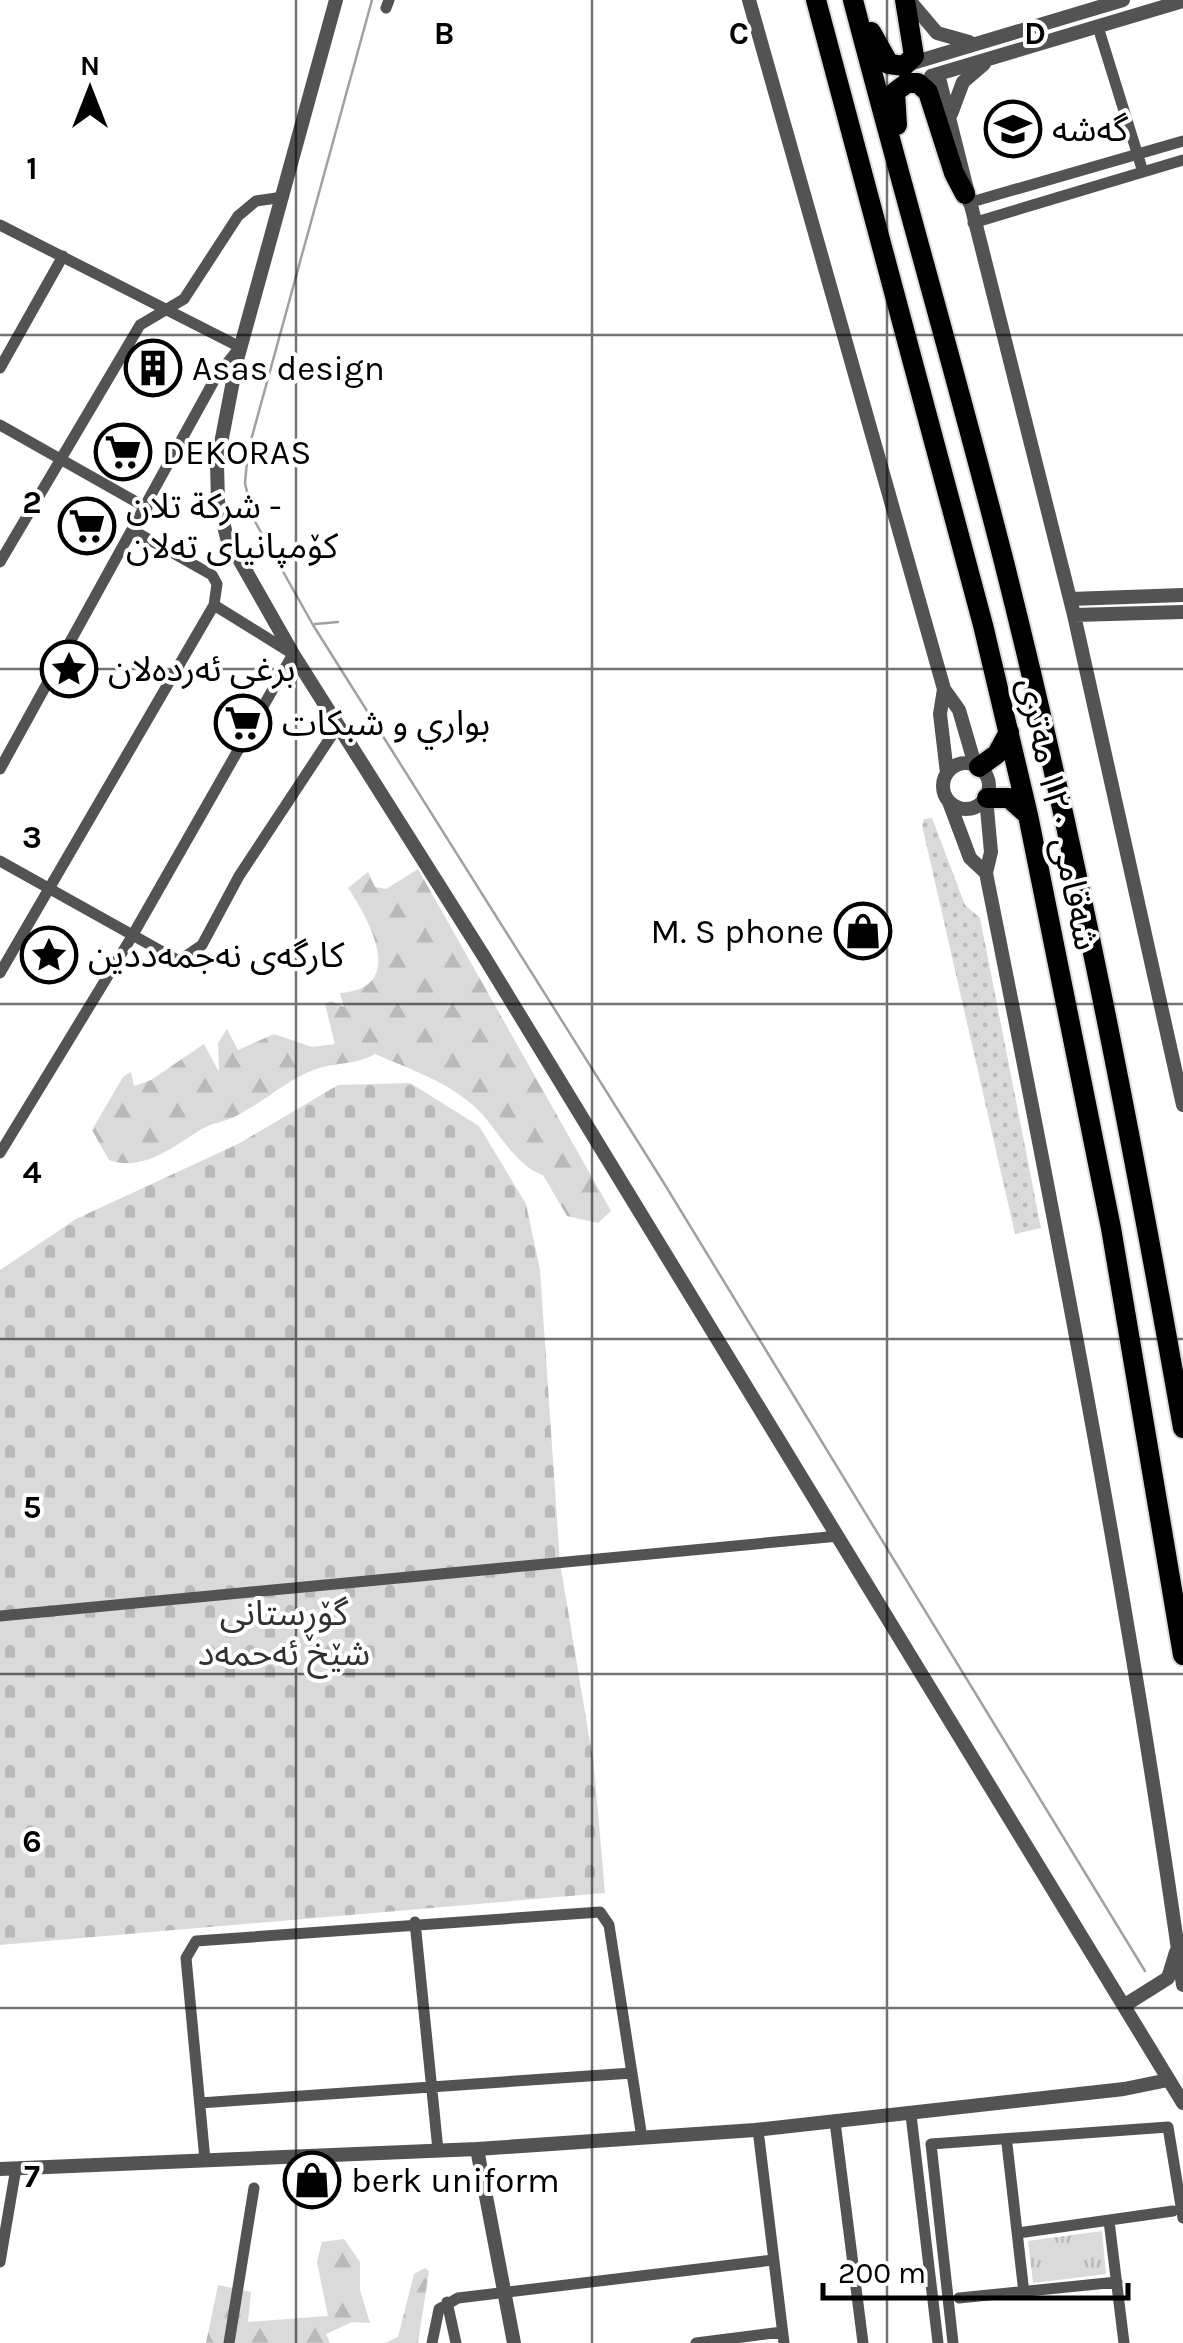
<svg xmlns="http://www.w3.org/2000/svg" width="1183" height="2343" font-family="Karla,'Noto Sans Arabic',sans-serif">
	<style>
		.grass { fill: url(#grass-dots) }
		.forest { fill: url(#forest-firs) }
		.cemetery { fill: url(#cemetery-stones) }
		.park { fill: url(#park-tufts) }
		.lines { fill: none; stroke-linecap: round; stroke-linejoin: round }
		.stream { stroke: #a1a1a1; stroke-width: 2.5 }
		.motorway-casing { stroke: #dbdbdb; stroke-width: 24 }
		.minor { stroke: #535353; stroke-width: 11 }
		.tertiary { stroke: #535353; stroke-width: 14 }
		.motorway { stroke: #000; stroke-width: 20 }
		.grid { fill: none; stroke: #000; stroke-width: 2.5; stroke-opacity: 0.55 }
		.labels { text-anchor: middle; stroke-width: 8; stroke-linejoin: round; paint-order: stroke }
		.poi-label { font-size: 35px; fill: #000; stroke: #fff; text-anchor: start }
		.street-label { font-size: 35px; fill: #000; stroke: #fff }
		.park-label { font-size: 35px; fill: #313131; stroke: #fff }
		.grid-label { font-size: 32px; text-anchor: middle; font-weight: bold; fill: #000; stroke: #fff; stroke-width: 8; stroke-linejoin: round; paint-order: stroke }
	</style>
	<defs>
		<pattern id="grass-dots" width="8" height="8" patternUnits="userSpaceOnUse" patternTransform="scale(2.5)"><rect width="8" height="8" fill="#dadada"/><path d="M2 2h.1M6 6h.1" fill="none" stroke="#b9b9b9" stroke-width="1.8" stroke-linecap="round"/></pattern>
		<pattern id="forest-firs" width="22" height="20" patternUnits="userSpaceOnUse" patternTransform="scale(2.5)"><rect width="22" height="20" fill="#dadada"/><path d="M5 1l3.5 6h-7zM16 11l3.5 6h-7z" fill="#b9b9b9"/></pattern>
		<pattern id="cemetery-stones" width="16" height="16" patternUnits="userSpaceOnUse" patternTransform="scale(2.5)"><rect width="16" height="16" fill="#dadada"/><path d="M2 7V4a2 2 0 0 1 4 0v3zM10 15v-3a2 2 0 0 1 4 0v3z" fill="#b9b9b9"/></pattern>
		<pattern id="park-tufts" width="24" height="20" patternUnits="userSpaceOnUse" patternTransform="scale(2.5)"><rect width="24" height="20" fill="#dadada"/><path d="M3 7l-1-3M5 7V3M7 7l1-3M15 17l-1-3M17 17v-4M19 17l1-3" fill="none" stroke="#b9b9b9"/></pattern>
	</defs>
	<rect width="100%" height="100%" fill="#fff"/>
	<path class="grass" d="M932 818 965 905 980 918 1041 1228 1015 1234 922 825 924 819Z"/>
	<path class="forest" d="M418 869 611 1211 598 1223 567 1216 543 1175C514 1166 495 1124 473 1105 443 1080 410 1069 375 1054 356 1065 337 1062 316 1069 286 1080 264 1102 236 1116 225 1122 211 1123 200 1130 173 1147 143 1172 109 1160L92 1130 123 1077 131 1072 134 1086 151 1080 204 1044 219 1072 218 1043 227 1029 238 1050 274 1034 312 1047 335 1044 325 1004 331 1001 344 1007 340 993C408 989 369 919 348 888L368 872 375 887 386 889Z
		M344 2239 360 2262V2290L370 2323 352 2322 326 2334 330 2343H206L218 2285 251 2292 248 2322 328 2316 317 2262 322 2242Z
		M425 2268 429 2271 418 2343H385L398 2337 414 2274Z"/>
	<path class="cemetery" d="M410 1083 479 1126 526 1204 540 1270 560 1563 594 1766 605 1893 0 1945V1270L76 1219 240 1143 338 1085Z"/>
	<path class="park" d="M1102 2231 1106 2274 1033 2283 1028 2241Z"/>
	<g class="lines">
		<path class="stream" d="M372 0 248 451 245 483 253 518 313 625 662 1180 1145 1971
			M315 624 338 622"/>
		<g class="motorway-casing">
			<path id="motorway" d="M816 0 983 625 1028 815 1111 1228 1183 1655
				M853 0C902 188 956 374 1004 562 1076 848 1132 1138 1183 1428
				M871 32 889 64 904 66 914 56 905 0
				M897 125 895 92 907 83H918L928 92 954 173 965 194
				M979 767 997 754 1009 732
				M987 798H1009L1028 815"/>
		</g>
		<path class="minor" d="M386 8 389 0
			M1098 27 1143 172
			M968 203 1183 141
			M973 223 1183 160
			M0 225 240 347 216 377 0 769
			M0 368 63 256
			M0 425 147 508
			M134 531 212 575 217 584 214 605
			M0 562 140 325 184 299 238 216 256 201 283 197
			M0 861 179 961 202 945 239 876 338 726
			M0 973 214 605 293 654 131 938 0 1153
			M0 1616 839 1536
			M415 1922 438 2150
			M200 2103 632 2073
			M911 2115 938 2343
			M835 2122 863 2343
			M759 2138 784 2343
			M1007 2144 1024 2293
			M205 2160 186 1958 196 1941 600 1912 609 1925 642 2138
			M1109 2221 1124 2343
			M1018 2233 1173 2211
			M0 2262 16 2168
			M959 2298 1117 2282
			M447 2302 456 2343
			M229 2343 254 2188
			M432 2343 439 2309 458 2298 773 2260
			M696 2343 782 2332
			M953 2343 931 2144 1168 2127 1183 2218"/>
		<path class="tertiary" d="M336 0 237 360 217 464 218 502 227 538 293 654 483 955 1183 2103
			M749 0 944 689 959 710 975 765
			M909 0 937 33 969 42
			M909 64 1123 0
			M938 74 1074 615 1183 1105
			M931 76 1183 1
			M951 114 963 82 984 64
			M1070 599 1183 595
			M1074 615 1183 612
			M944 689 940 714 947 773
			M943 786a23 23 0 1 1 46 0a23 23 0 1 1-46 0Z
			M986 798 991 852 986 873C1060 1243 1131 1612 1183 1985
			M949 802 970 858 986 873
			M1125 2005 1168 1978 1176 1952
			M477 2149 514 2343
			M0 2169 477 2149 755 2130 1124 2089 1168 2080"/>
		<use href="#motorway" class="motorway"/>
	</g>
	<path class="grid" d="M296 0V2343M592 0V2343M887 0V2343M0 335H1183M0 669H1183M0 1004H1183M0 1339H1183M0 1674H1183M0 2008H1183"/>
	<defs>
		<g id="school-ring" transform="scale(2.875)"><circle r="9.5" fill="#fff" stroke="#000" stroke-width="1.5"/><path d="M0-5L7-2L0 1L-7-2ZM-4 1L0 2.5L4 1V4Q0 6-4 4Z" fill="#000"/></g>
		<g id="building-ring" transform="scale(2.875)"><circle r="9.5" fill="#fff" stroke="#000" stroke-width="1.5"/><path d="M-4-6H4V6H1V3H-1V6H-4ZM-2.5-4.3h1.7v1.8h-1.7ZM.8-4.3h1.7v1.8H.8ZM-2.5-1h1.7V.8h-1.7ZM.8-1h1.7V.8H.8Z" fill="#000"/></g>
		<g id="supermarket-ring" transform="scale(2.875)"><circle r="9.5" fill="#fff" stroke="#000" stroke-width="1.5"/><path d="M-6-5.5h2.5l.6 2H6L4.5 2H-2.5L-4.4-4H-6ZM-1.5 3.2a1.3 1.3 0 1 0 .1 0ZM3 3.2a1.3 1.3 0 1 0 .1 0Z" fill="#000"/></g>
		<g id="sight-ring" transform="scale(2.875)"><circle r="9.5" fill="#fff" stroke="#000" stroke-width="1.5"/><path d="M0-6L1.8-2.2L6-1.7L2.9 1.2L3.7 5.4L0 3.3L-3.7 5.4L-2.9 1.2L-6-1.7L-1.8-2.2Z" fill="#000"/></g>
		<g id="shop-ring" transform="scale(2.875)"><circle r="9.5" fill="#fff" stroke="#000" stroke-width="1.5"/><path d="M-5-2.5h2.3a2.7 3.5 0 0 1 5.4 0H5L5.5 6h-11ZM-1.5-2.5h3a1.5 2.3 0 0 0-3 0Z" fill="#000"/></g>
	</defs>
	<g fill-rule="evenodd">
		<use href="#school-ring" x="1013" y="129"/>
		<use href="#building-ring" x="153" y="368"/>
		<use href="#supermarket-ring" x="123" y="452"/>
		<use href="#supermarket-ring" x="87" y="526"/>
		<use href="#sight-ring" x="69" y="669"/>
		<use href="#supermarket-ring" x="243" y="723"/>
		<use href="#shop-ring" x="863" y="931"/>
		<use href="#sight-ring" x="49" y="955"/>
		<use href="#shop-ring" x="312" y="2180"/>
	</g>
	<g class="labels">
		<g class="poi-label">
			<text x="1052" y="141">گەشە</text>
			<text x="192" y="380">Asas design</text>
			<text x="162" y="464">DEKORAS</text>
			<text x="126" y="518">شركة تلان -<tspan x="126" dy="40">کۆمپانیای تەلان</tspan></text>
			<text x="108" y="681">برغی ئەردەلان</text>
			<text x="282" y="735">بواري و شبكات</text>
			<text x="824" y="943" text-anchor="end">M. S phone</text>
			<text x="88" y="967">کارگەی نەجمەددین</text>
			<text x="351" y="2192">berk uniform</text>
		</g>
		<g class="street-label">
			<text transform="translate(1059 814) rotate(78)" y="12">شەقامی ١٢٠ مەتری</text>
		</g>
		<g class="park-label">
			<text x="284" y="1625">گۆڕستانی<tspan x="284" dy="40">شێخ ئەحمەد</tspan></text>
		</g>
	</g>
	<g class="grid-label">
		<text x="444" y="44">B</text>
		<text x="739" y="44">C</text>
		<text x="1035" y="44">D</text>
		<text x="32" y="179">1</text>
		<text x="32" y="513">2</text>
		<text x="32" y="848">3</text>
		<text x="32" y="1183">4</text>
		<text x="32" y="1518">5</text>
		<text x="32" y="1852">6</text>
		<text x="32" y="2187">7</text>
	</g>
	<g transform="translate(90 90)" stroke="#ffffff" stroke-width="8" paint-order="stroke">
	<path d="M0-8L18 38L0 25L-18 38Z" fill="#000000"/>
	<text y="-15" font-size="28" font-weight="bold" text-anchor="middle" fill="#000000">N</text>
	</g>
	<path d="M823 2283v15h305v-15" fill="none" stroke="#000000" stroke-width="5"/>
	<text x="838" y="2283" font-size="30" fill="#000000" stroke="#ffffff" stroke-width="8" paint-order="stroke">200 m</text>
</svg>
